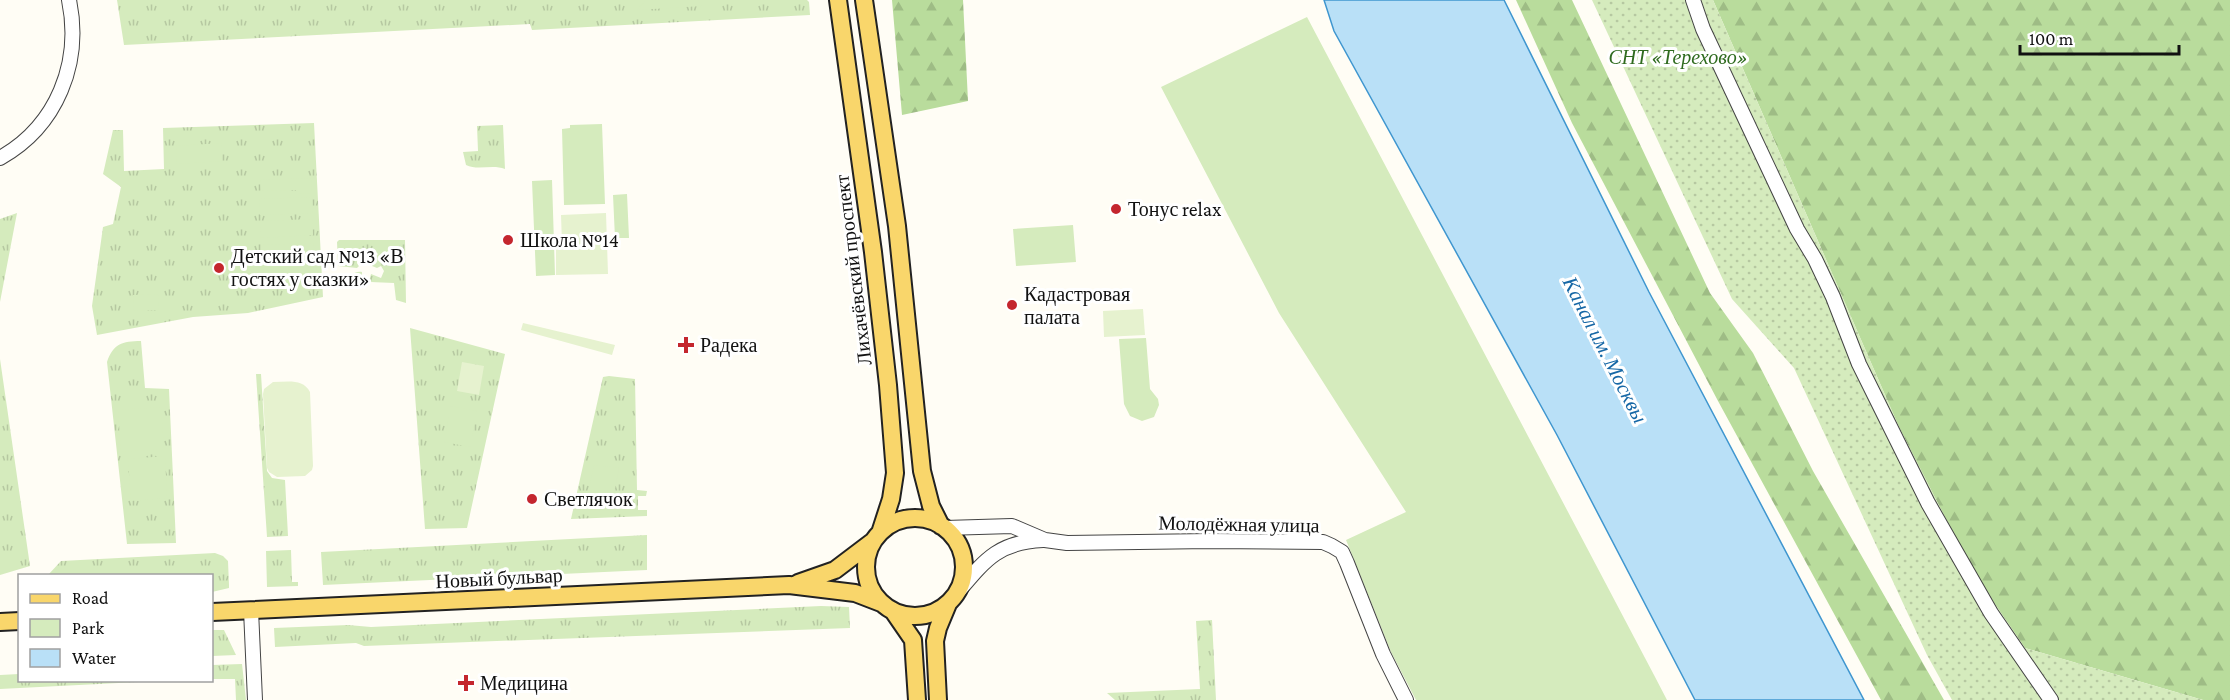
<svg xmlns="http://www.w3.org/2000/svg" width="2230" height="700" font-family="'Crimson Pro',serif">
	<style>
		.grass { fill: url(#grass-tufts) }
		.forest { fill: url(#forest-firs) }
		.park { fill: #d5ebbd }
		.garden { fill: url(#garden-dots) }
		.pitch { fill: #e6f2cf }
		.water { fill: #b9e0f7; stroke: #3f96cf; stroke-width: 1.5 }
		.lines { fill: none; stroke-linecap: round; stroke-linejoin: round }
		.minor-casing { stroke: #444; stroke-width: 16 }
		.major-casing { stroke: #222; stroke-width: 20 }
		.minor { stroke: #fff; stroke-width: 14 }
		.major { stroke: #f9d66b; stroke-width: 16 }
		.poi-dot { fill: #c4262e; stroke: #fff; stroke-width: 2 }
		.labels { text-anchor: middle; stroke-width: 6; stroke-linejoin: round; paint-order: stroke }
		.park-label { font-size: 20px; font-style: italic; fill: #2f6b1f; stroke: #fff }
		.poi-label { font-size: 20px; fill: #111; stroke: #fff; text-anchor: start }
		.street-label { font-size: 20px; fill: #111; stroke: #fff }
		.water-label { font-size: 21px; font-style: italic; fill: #1768a6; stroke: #fff }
	</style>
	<defs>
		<pattern id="grass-tufts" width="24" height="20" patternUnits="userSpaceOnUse" patternTransform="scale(1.5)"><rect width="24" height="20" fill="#d5ebbd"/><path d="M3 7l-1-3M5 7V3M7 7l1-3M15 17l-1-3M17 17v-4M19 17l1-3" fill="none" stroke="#b6c8a1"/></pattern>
		<pattern id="forest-firs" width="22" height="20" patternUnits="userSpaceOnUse" patternTransform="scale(1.5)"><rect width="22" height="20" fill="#b9dc9c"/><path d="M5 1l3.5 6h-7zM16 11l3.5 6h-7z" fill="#9ebc85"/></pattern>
		<pattern id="garden-dots" width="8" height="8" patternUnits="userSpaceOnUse" patternTransform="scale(1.5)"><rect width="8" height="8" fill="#d5ebbd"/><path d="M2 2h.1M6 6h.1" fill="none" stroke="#b6c8a1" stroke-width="1.8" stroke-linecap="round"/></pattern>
	</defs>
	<rect width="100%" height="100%" fill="#fffdf5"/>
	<path class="grass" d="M117 0H807L809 2 810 15 532 30 530 24 124 45Z
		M314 123 323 297 248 313 193 317 97 335 92 306 103 227 113 224 121 187 103 174 113 130H123L124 171 164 169 163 128Z
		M503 125 505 169C492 164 478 171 466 165L463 152 478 151 477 126Z
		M17 213 0 302V219Z
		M339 240H405L406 303 396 300 394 283 347 281C350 275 355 271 362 272V277L367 280 370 278 371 274 381 278 384 271 381 266 377 268 372 266V262L378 254 373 249 365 253V260L360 258 357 260V263L359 266 357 268 338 266 337 242Z
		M410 328 505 354 467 528 425 529Z
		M141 341 145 388 169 389 176 543 127 544 107 362C113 344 122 341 141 341Z
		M0 359 30 566 0 575Z
		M256 374H261L267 471 272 478 285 480 288 536 267 537Z
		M609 376 635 379 637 490 647 491 646 496H638V510H647V516L571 519 603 377Z
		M647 535V570L323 585 321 552Z
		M291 550 292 582H298V586L267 587 266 551Z
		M215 553 223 556 228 561 229 585V588L212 592V576L48 575 61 561Z
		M821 606 849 607 850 628 364 646 356 643 275 647 274 628 348 625 371 627Z
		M1212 620 1216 700H1115L1107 693 1200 689 1196 621Z
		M212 630H224L236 655 212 656Z
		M242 664 246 700H236L235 679H212V665Z
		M19 674 20 680 158 681 0 689V675Z"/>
	<path class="forest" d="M892 0H963L968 101 902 115Z
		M1516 0H1572L1710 293 1753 353 1813 471 1944 700H1881L1718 401 1572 123Z
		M1713 0H2230V700H2203L2025 648 1973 572 1899 427Z"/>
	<path class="park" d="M646 0H698L702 6 637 10Z
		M1307 17 1654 675 1667 700H1416L1391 652 1346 540 1406 512 1279 313 1161 87Z
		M602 124 605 204 564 205 562 129 570 128V125Z
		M221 143 222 161 177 164 176 146Z
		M311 178 312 193 297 194 296 190 261 191 260 180Z
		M552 180 555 275 536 276 532 181Z
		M627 194 629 238H615L613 195Z
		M312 197 313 213 260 215 259 199Z
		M312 219 313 235 261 238 260 221Z
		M1073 225 1076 262 1016 266 1013 229Z
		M313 243 314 260 262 262 261 245Z
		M314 265 315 282 263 284 262 267Z
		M158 294 159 310 134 311 133 295Z
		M1146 338 1150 389 1158 399 1159 405 1154 417 1142 421 1130 416 1124 404 1119 339Z
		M451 406 477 411 470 447 444 442Z
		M161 407 164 449 121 452 118 410Z
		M165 456 167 498 131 501 128 459Z
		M594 465 619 468 611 510 584 511Z"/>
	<path class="garden" d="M1592 0H1713L1899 427 1973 572 2025 648 2203 700H1952L1927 655 1794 368 1732 299Z"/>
	<path class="pitch" d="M606 213 608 274 556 275V245L562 244 561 215Z
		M1143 309 1145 335 1104 337 1103 311Z
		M523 323 615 345 612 355 521 330Z
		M462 362 484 366 479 395 457 391Z
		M273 382C287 382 303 378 310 392L313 466 312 470 305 476 277 477 269 472 267 468 263 394 264 389Z"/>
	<path class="water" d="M1324 0H1504L1649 292 1864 700H1695L1557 435 1334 31Z"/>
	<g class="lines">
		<g class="minor-casing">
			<path id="minor" d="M1693 0 1703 29 1797 229 1815 259 1833 297 1859 364 1928 503 1991 613 2051 700
				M0 158C57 126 82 63 69 0
				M945 528 1012 526 1045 540 1067 543 1210 541 1323 542 1332 546 1342 552 1347 563 1383 654 1406 700
				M957 593C985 560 998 542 1043 540
				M251 610 255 700"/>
		</g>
		<g class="major-casing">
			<path id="major" d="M838 0 873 252 888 385 895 473 891 499 880 533
				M864 0 897 226 922 471 931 506 941 526
				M866 567a49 49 0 1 1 98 0a49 49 0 1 1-98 0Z
				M798 583 835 570 872 542
				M893 611 913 640 917 700
				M212 612 789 585 855 593 881 603
				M0 622 20 621
				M938 700 935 641 938 628 948 604"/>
		</g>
		<use href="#minor" class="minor"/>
		<use href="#major" class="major"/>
	</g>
	<g class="poi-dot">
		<circle cx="1116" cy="209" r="6"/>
		<circle cx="508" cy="240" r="6"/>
		<circle cx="219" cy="268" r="6"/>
		<circle cx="1012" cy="305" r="6"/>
		<path d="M683 336h6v6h6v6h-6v6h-6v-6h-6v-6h6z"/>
		<circle cx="532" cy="499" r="6"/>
		<path d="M463 674h6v6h6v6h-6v6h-6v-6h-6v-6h6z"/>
	</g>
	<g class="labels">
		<g class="park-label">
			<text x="1678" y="64">СНТ «Терехово»</text>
		</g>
		<g class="poi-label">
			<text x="1128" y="216">Тонус relax</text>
			<text x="520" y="247">Школа №14</text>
			<text x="231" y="263">Детский сад №13 «В<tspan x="231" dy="23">гостях у сказки»</tspan></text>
			<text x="1024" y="301">Кадастровая<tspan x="1024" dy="23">палата</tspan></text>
			<text x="700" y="352">Радека</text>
			<text x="544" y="506">Светлячок</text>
			<text x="480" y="690">Медицина</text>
		</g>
		<g class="street-label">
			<text transform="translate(853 270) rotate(-97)" y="7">Лихачёвский проспект</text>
			<text transform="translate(1239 524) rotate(1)" y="7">Молодёжная улица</text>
			<text transform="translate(499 578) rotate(-3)" y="7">Новый бульвар</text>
		</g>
		<g class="water-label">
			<text transform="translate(1605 350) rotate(63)" y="7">Канал им. Москвы</text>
		</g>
	</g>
	<rect x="18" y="574" width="195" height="108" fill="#ffffff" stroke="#a0a0a0" stroke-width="1.5"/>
	<rect x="30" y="594" width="30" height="9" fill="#f9d66b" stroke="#a0a0a0" stroke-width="1.5"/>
	<text x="72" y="604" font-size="18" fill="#111111">Road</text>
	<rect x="30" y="619" width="30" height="18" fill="#d5ebbd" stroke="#a0a0a0" stroke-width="1.5"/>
	<text x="72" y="634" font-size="18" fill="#111111">Park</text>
	<rect x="30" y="649" width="30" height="18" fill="#b9e0f7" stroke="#a0a0a0" stroke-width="1.5"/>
	<text x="72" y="664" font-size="18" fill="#111111">Water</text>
	<path d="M2020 45v9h159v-9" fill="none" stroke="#111111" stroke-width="3"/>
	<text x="2029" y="45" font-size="18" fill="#111111" stroke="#ffffff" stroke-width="4.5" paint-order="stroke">100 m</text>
</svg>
